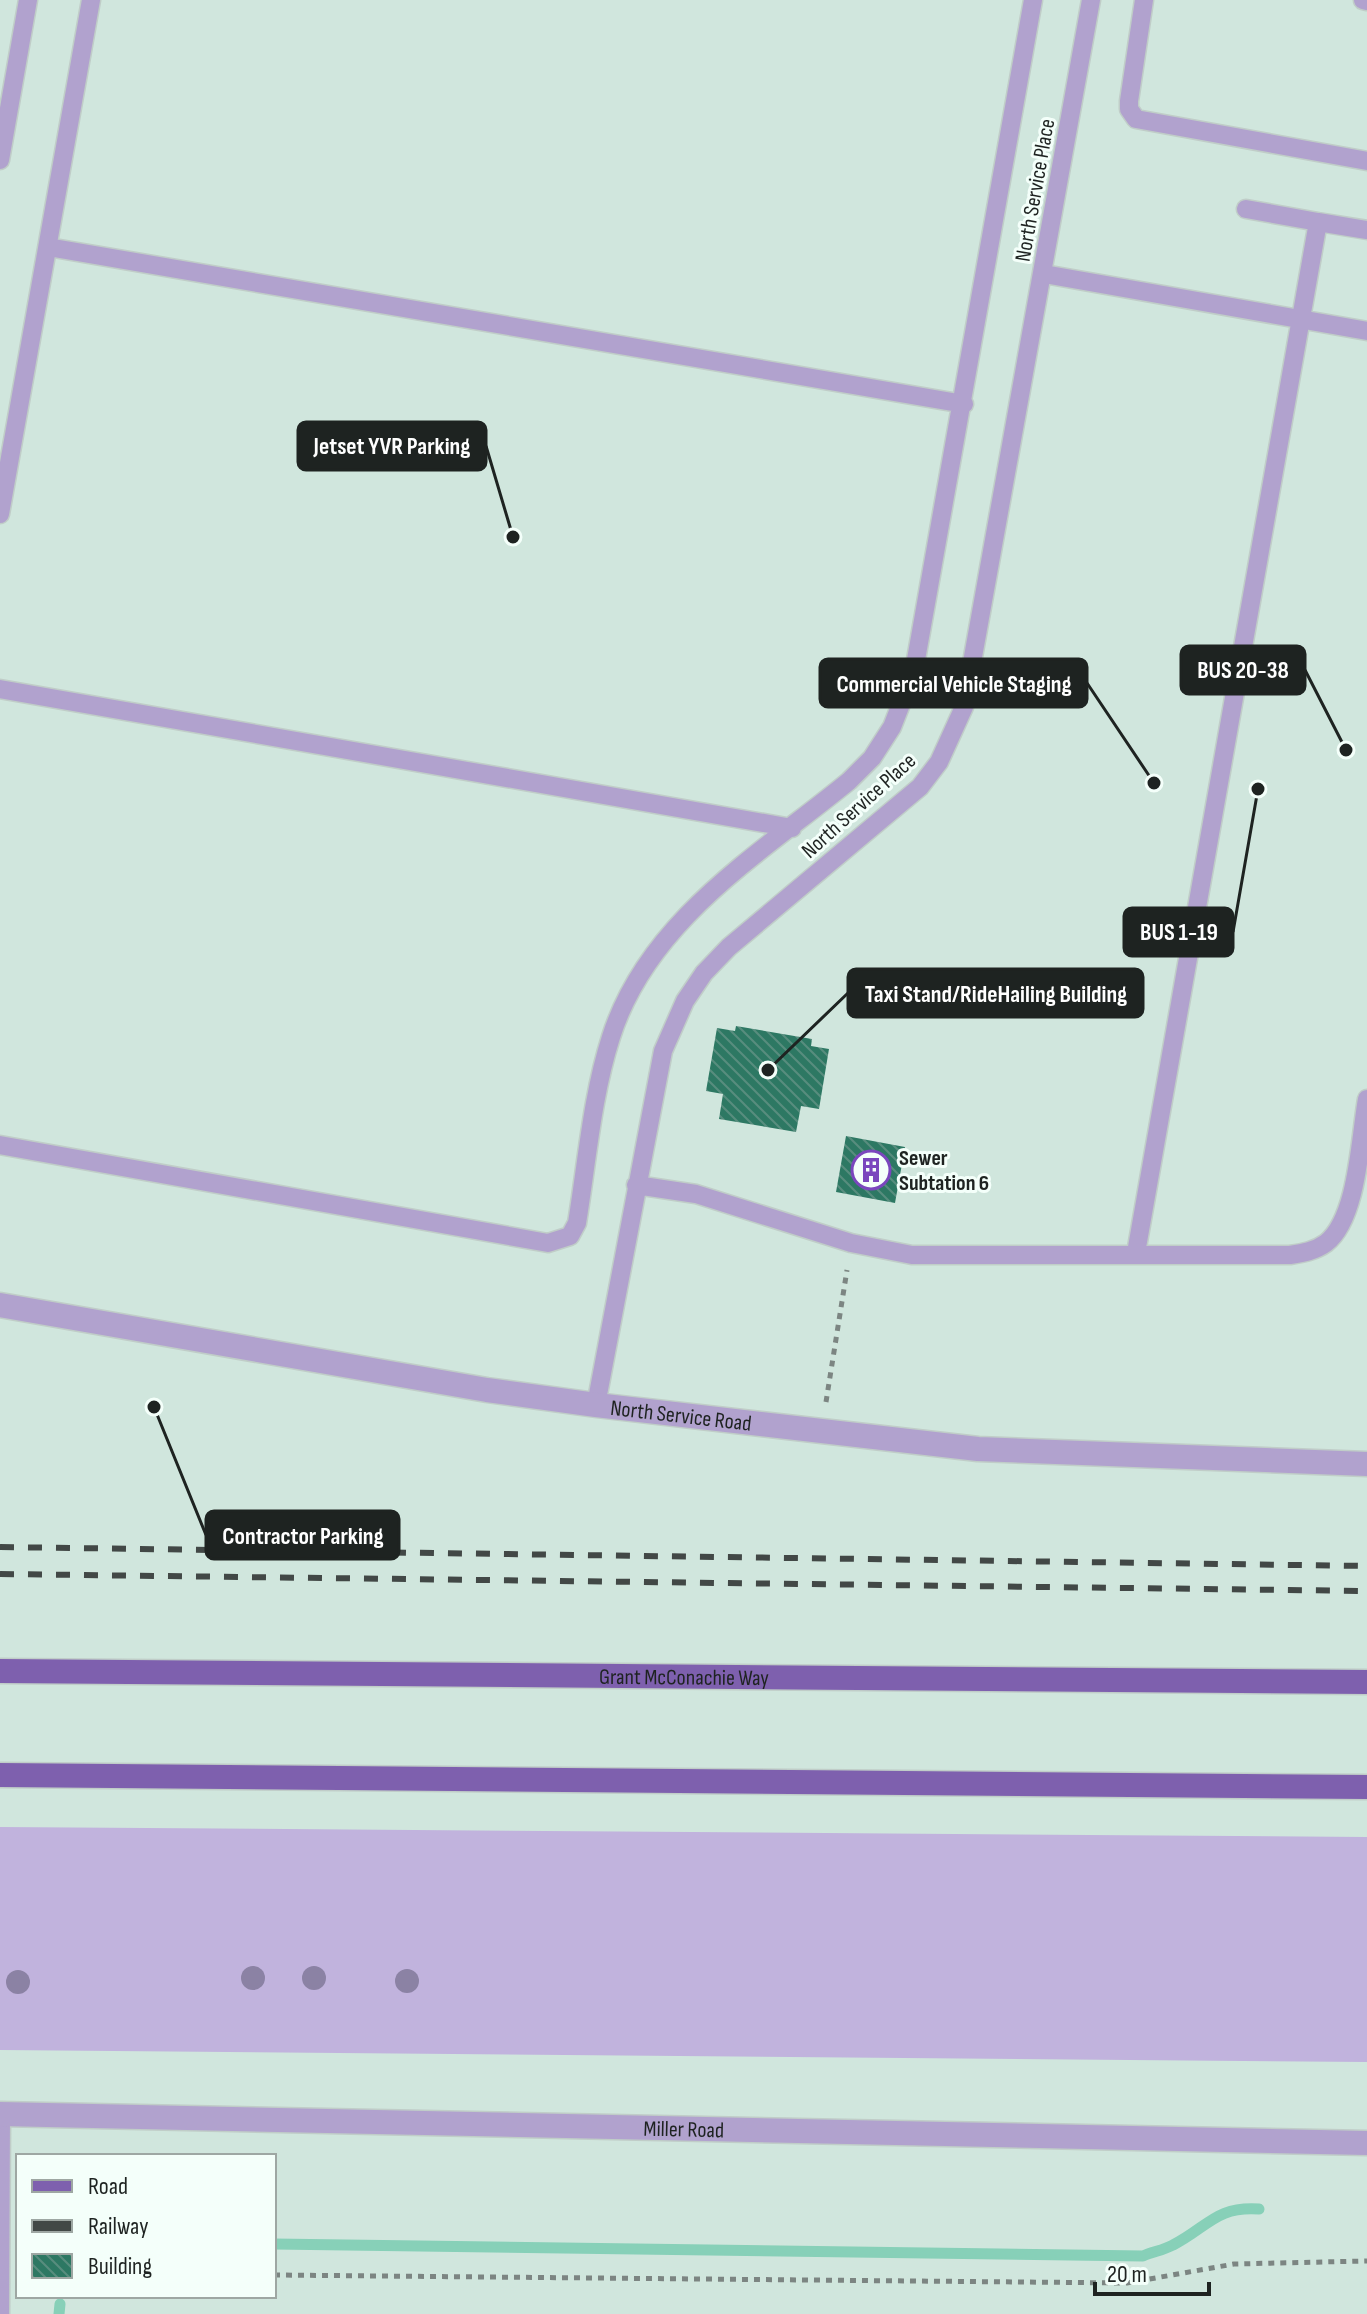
<svg xmlns="http://www.w3.org/2000/svg" width="1367" height="2314" font-family="'Sofia Sans Condensed',sans-serif">
	<style>
		.built { fill: #d0e6dd; fill-rule: evenodd }
		.grass { fill: #c1b3dd }
		.lines { fill: none; stroke-linecap: round; stroke-linejoin: round }
		.stream { stroke: #87d0b8; stroke-width: 11 }
		.building { fill: url(#building-back-hatch) }
		.service-casing { stroke: #c0cdc8; stroke-width: 21 }
		.minor-casing { stroke: #c0cdc8; stroke-width: 27 }
		.primary-casing { stroke: #c0cdc8; stroke-width: 27 }
		.path { stroke: #7c8582; stroke-width: 5; stroke-dasharray: 6 6; stroke-linecap: butt }
		.service { stroke: #b1a2ce; stroke-width: 18 }
		.minor { stroke: #b1a2ce; stroke-width: 24 }
		.primary { stroke: #7e60ae; stroke-width: 24 }
		.rail { stroke: #424846; stroke-width: 6; stroke-dasharray: 14 14; stroke-linecap: butt }
		.tree { fill: #8b82a4 }
		.labels { text-anchor: middle; stroke-width: 6; stroke-linejoin: round; paint-order: stroke }
		.street-label { font-size: 22px; fill: #1e2321; stroke: #f4fffa }
		.poi-label { font-size: 22px; font-weight: bold; fill: #1e2321; stroke: #f4fffa; text-anchor: start }
		.leader { fill: none; stroke: #1e2321; stroke-width: 3 }
		.callout-dot { fill: #1e2321; stroke: #f4fffa; stroke-width: 3 }
		.callout { fill: #1e2321; stroke: #1e2321; stroke-width: 3 }
		.callout-label { font-size: 24px; text-anchor: middle; font-weight: bold; fill: #fff }
	</style>
	<defs>
		<pattern id="building-back-hatch" width="6" height="6" patternUnits="userSpaceOnUse" patternTransform="scale(2)"><rect width="6" height="6" fill="#2d7863"/><path d="M-1 5l2 2M0 0l6 6M5-1l2 2" fill="none" stroke="#588d7e"/></pattern>
	</defs>
	<rect width="100%" height="100%" fill="#e4f2ed"/>
	<path class="built" d="M0 0H1367V2314H0ZM18 2156H274V2296H18Z"/>
	<path class="grass" d="M0 1827 1367 1837V2062L0 2050Z"/>
	<g class="lines">
		<path class="stream" d="M274 2244 1143 2256C1152 2252 1164 2250 1173 2245 1208 2227 1216 2206 1259 2209
			M59 2314 60 2304"/>
	</g>
	<path class="building" d="M736 1026 812 1039 811 1046 829 1049 819 1109 801 1106 796 1132 719 1119 723 1094 706 1091 717 1028 735 1031Z
		M846 1136 905 1147 895 1203 836 1192Z"/>
	<g class="lines">
		<g class="service-casing">
			<path id="service" d="M1144 0 1129 101V109L1136 119 1367 161
				M1363 0 1367 1
				M0 160 28 0
				M1246 209 1318 222
				M48 247 964 404
				M1044 274 1367 331
				M0 514 91 0
				M0 689 792 828
				M0 1145 548 1243 570 1236 577 1223C587 1162 592 1096 611 1037 648 920 760 854 849 781L872 758 892 727 914 671 1033 0
				M636 1185 696 1194 851 1243 912 1255H1290C1303 1253 1315 1251 1326 1243 1358 1218 1360 1138 1367 1099
				M1136 1253 1318 222 1367 230
				M596 1405 663 1051 685 1001 704 973 729 947 920 787 939 762 964 707 1091 0
				M0 2314 1 2114"/>
		</g>
		<g class="minor-casing">
			<g id="minor">
				<path id="s1" d="M0 1305 487 1390 596 1405 978 1449 1367 1464"/>
				<path id="s2" d="M0 2114 1367 2143"/>
			</g>
		</g>
		<g class="primary-casing">
			<g id="primary">
				<path id="s3" d="M0 1671 1367 1682"/>
				<path d="M0 1775 1367 1787"/>
			</g>
		</g>
		<path class="path" d="M826 1402 847 1270
			M274 2275 1127 2283 1234 2264 1367 2261"/>
		<use href="#service" class="service"/>
		<use href="#minor" class="minor"/>
		<use href="#primary" class="primary"/>
		<path class="rail" d="M0 1547 1367 1566
			M0 1574 1367 1591"/>
	</g>
	<g class="tree">
		<circle cx="253" cy="1978" r="12"/>
		<circle cx="314" cy="1978" r="12"/>
		<circle cx="407" cy="1981" r="12"/>
		<circle cx="18" cy="1982" r="12"/>
	</g>
	<defs>
		<g id="building-ring" transform="scale(2)"><circle r="9.5" fill="#f4fffa" stroke="#7a46bd" stroke-width="1.5"/><path d="M-4-6H4V6H1V3H-1V6H-4ZM-2.5-4.3h1.7v1.8h-1.7ZM.8-4.3h1.7v1.8H.8ZM-2.5-1h1.7V.8h-1.7ZM.8-1h1.7V.8H.8Z" fill="#7a46bd"/></g>
	</defs>
	<g fill-rule="evenodd">
		<use href="#building-ring" x="871" y="1170"/>
	</g>
	<g class="labels">
		<g class="street-label">
			<text transform="translate(1034 190) rotate(-80)" y="8">North Service Place</text>
			<text transform="translate(858 805) rotate(-42)" y="8">North Service Place</text>
			<text dy="8" stroke="none"><textPath href="#s1" startOffset="690">North Service Road</textPath></text>
			<text dy="8" stroke="none"><textPath href="#s3" startOffset="684">Grant McConachie Way</textPath></text>
			<text dy="8" stroke="none"><textPath href="#s2" startOffset="684">Miller Road</textPath></text>
		</g>
		<g class="poi-label">
			<text x="899" y="1165">Sewer<tspan x="899" dy="25">Subtation 6</tspan></text>
		</g>
	</g>
	<path class="leader" d="M513 537L486 446M1346 750L1305 670M1154 783L1087 683M1258 789L1233 932M768 1070L848 993M154 1407L206 1535"/>
	<g class="callout-dot">
		<circle cx="513" cy="537" r="8"/>
		<circle cx="1346" cy="750" r="8"/>
		<circle cx="1154" cy="783" r="8"/>
		<circle cx="1258" cy="789" r="8"/>
		<circle cx="768" cy="1070" r="8"/>
		<circle cx="154" cy="1407" r="8"/>
	</g>
	<g class="callout">
		<rect x="298" y="422" width="188" height="48" rx="8"/>
		<rect x="1181" y="646" width="124" height="48" rx="8"/>
		<rect x="820" y="659" width="267" height="48" rx="8"/>
		<rect x="1124" y="908" width="109" height="48" rx="8"/>
		<rect x="848" y="969" width="295" height="48" rx="8"/>
		<rect x="206" y="1511" width="193" height="48" rx="8"/>
	</g>
	<g class="callout-label">
		<text x="392" y="454">Jetset YVR Parking</text>
		<text x="1243" y="678">BUS 20-38</text>
		<text x="954" y="692">Commercial Vehicle Staging</text>
		<text x="1179" y="940">BUS 1-19</text>
		<text x="996" y="1002">Taxi Stand/RideHailing Building</text>
		<text x="303" y="1544">Contractor Parking</text>
	</g>
	<rect x="16" y="2154" width="260" height="144" fill="#f4fffa" stroke="#9ea7a3" stroke-width="2"/>
	<rect x="32" y="2180" width="40" height="12" fill="#7e60ae" stroke="#9ea7a3" stroke-width="2"/>
	<text x="88" y="2194" font-size="24" fill="#1e2321">Road</text>
	<rect x="32" y="2220" width="40" height="12" fill="#424846" stroke="#9ea7a3" stroke-width="2"/>
	<text x="88" y="2234" font-size="24" fill="#1e2321">Railway</text>
	<rect x="32" y="2254" width="40" height="24" fill="url(#building-back-hatch)" stroke="#9ea7a3" stroke-width="2"/>
	<text x="88" y="2274" font-size="24" fill="#1e2321">Building</text>
	<path d="M1095 2282v12h114v-12" fill="none" stroke="#1e2321" stroke-width="4"/>
	<text x="1107" y="2282" font-size="24" fill="#1e2321" stroke="#f4fffa" stroke-width="6" paint-order="stroke">20 m</text>
</svg>
